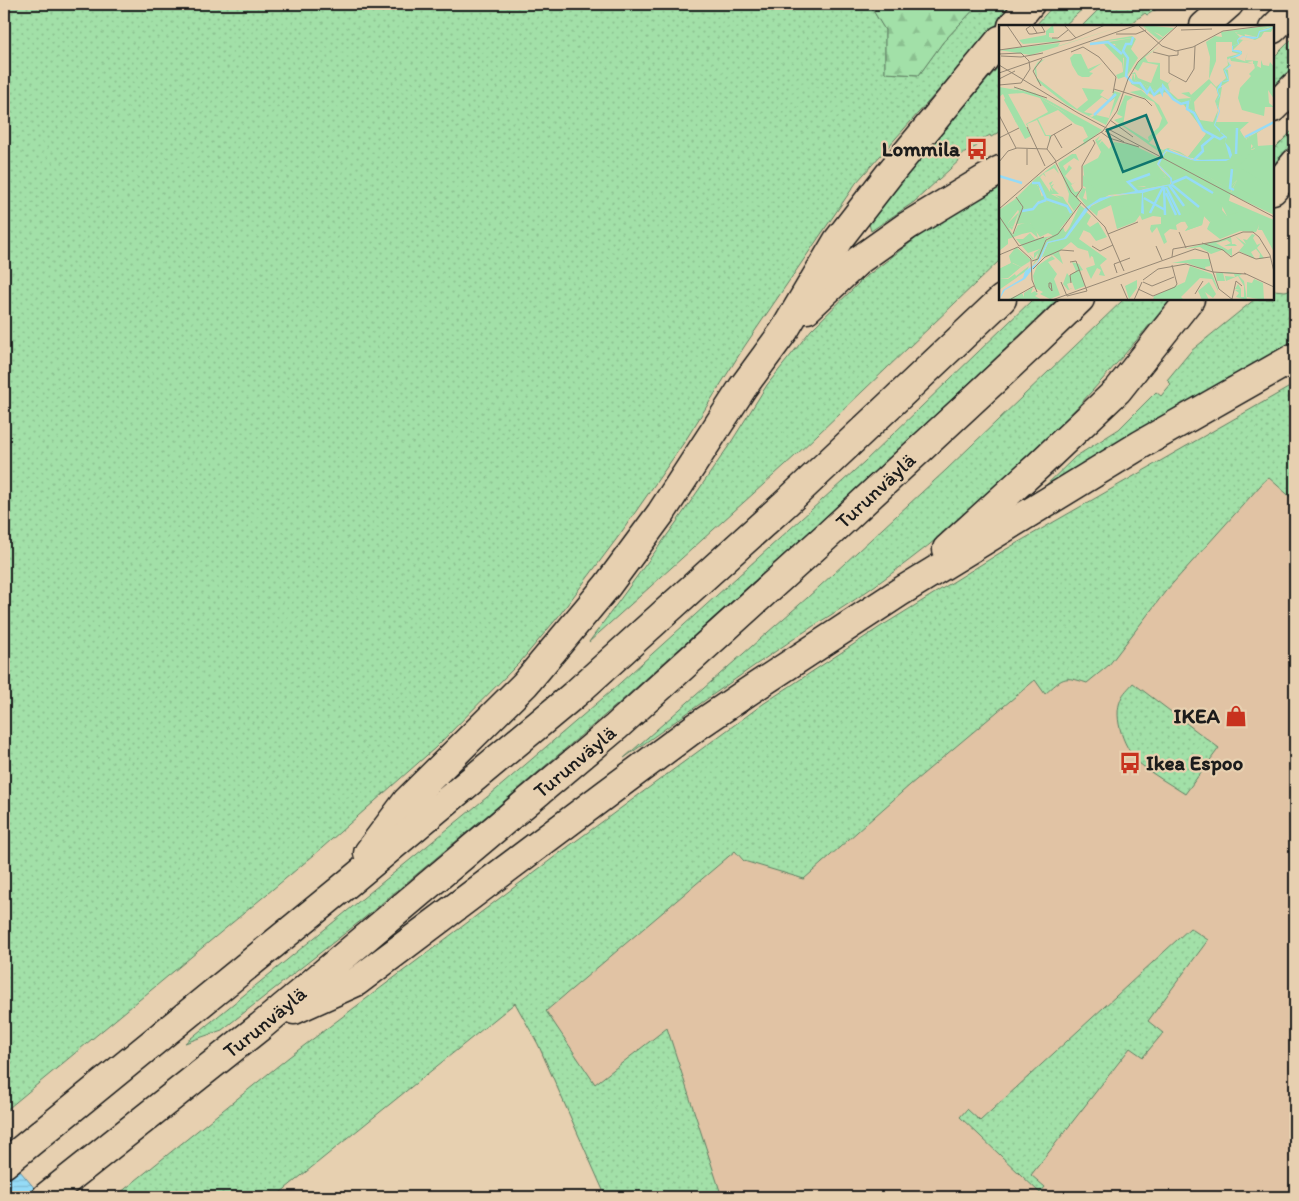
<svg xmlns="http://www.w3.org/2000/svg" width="1299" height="1201" font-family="Itim,sans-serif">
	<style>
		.built { fill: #e1c3a4 }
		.grass { fill: url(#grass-dots); stroke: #5f7e62 }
		.forest { fill: url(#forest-firs); stroke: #5f7e62 }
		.water { fill: url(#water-rules); stroke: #658f9f }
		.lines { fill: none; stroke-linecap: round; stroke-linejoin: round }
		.highway-casing { stroke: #1c1c1c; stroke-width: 31 }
		.highway { stroke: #e7d0b0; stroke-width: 28 }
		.labels { text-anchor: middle; stroke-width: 4.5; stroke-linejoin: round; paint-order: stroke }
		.poi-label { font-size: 21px; font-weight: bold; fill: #1c1c1c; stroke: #e7d0b0; text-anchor: end }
		.street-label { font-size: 21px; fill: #1c1c1c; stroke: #e7d0b0 }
		.inset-river { fill: none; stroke: #95dbf7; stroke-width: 2.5 }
		.inset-road { fill: none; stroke: #968875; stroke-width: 1 }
		.view { fill: #0f766e; fill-opacity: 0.15; stroke: #0f766e; stroke-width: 2.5 }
		.inset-edge { fill: none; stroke: #1c1c1c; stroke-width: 2.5 }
	</style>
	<defs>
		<pattern id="grass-dots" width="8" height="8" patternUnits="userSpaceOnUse" patternTransform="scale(1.25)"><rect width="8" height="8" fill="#a2e0a8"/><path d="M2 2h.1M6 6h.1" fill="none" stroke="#8bc090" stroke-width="1.8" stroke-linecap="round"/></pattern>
		<pattern id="forest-firs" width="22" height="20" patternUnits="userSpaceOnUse" patternTransform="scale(1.25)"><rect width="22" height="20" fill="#a2e0a8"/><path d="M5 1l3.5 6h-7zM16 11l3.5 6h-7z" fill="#8bc090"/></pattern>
		<pattern id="water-rules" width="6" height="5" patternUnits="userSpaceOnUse" patternTransform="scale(1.25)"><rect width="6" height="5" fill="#95dbf7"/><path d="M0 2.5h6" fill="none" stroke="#80bbd3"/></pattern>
	</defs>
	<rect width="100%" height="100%" fill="#e7d0b0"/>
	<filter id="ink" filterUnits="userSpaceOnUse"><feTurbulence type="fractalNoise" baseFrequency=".02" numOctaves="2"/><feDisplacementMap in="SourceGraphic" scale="10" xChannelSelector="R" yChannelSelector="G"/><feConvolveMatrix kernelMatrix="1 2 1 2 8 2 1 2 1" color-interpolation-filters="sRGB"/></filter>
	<g filter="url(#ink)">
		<path class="built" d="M1295 450V1197H606L507 978Z"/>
		<path class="grass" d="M4 4H869L885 30V73L919 75 943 42 979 4H1015L856 183 744 347 685 441 618 537 558 617 521 661 435 748 314 855 4 1112Z
			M1055 4H1088L1064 26H1035Z
			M1104 4H1165L1147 15 1145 13 1128 26H1082Z
			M1295 36V64L1273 87V58Z
			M1000 65V132L991 137 990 135 976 143 977 146 961 155 962 158 914 202 871 231 869 224 891 192Z
			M1295 128V140L1273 165V150Z
			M1000 187V260L795 456 589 642 676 523 730 444 767 385 811 330 863 279 927 230Z
			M1295 289V342L1039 492 1075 457 1119 429 1156 392 1161 396 1171 384 1167 380 1191 351 1255 299H1273V290L1285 291Z
			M1033 299H1058L858 488 619 703 503 802 363 919 222 1030 185 1043 497 789 610 692 864 462Z
			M1124 299H1171C1103 382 1029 464 945 532 922 551 898 569 873 587 850 604 825 618 801 634 741 674 683 716 624 758L807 598 946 470Z
			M1295 384V501L1268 477 1165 592 1109 665 1087 683C1063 675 1063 678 1045 694L1035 680 910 785 804 879 744 861 735 851 546 1011 595 1084 667 1028 722 1197H606L538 1044 515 1003 275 1197H115L289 1057 565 849 763 704 880 627 1003 551Z
			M1133 683 1219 748 1185 794C1170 784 1153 775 1139 763 1125 750 1112 718 1121 699 1123 693 1129 688 1133 683Z
			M1190 928 1208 940 1148 1021 1163 1033 1143 1057 1130 1048 1031 1175 1045 1187 1040 1193 960 1117 967 1109 980 1121Z"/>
		<path class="forest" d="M869 4H979L943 42 919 75 885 73V30Z"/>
		<path class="water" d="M4 1152 42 1197H4Z"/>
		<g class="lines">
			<g class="highway-casing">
				<g id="highway">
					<path d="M1012 26 1030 4"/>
					<path d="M1204 26 1229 4"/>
					<path d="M1273 29 1295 7"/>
					<path d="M1273 108 1295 86"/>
					<path d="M1273 190 1295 163"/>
					<path d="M807 309 859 260 907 226 1000 170"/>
					<path d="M947 549 1038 466 1118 390 1190 299"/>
					<path d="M368 853 407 801 525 684 607 586 661 513 743 387 784 331 838 240 890 173 1000 40"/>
					<path d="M294 1010 356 982 606 794 696 727 749 691 900 592 1140 445 1295 357"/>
					<path d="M4 1164 340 890 575 694 785 504 1002 299"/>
					<path id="s1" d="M46 1197 261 1026 616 727 828 535 1031 346 1080 299"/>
				</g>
			</g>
			<use href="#highway" class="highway"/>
		</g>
	</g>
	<defs>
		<g id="bus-bare" transform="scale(1.725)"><path d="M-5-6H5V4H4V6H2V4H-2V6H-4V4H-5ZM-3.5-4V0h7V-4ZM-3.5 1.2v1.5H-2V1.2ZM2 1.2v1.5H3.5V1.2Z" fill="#c8321e" stroke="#e7d0b0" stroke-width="2.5" paint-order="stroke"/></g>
		<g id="shop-bare" transform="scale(1.725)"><path d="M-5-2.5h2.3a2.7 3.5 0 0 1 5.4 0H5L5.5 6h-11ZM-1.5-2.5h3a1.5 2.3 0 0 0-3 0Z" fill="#c8321e" stroke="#e7d0b0" stroke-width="2.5" paint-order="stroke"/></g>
	</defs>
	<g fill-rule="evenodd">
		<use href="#bus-bare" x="977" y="149"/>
		<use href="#shop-bare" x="1236" y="716"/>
		<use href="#bus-bare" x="1130" y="763"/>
	</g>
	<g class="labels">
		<g class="poi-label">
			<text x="960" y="156">Lommila</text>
			<text x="1220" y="723">IKEA</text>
			<text x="1146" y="770" text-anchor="start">Ikea Espoo</text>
		</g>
		<g class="street-label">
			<text dy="7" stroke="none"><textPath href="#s1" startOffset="1090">Turunväylä</textPath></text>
			<text dy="7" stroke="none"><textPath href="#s1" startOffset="685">Turunväylä</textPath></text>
			<text dy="7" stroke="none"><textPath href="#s1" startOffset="280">Turunväylä</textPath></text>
		</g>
	</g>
	<g transform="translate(999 25)">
		<rect width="275" height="275" fill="#e7d0b0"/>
		<path d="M127 0 32 30 0 25 61 18 59 21ZM142 0 154 8 143 0 175 3 164 12 160 9 155 7 164 13 160 15ZM275 0 263 4 258 12 236 7 241 12 239 14 256 17 244 15 234 25 243 26V29L236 33 254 39V36L248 37 246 36 249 27 246 35 259 36 258 41 256 44 255 39 232 36 231 33 228 35 231 40 226 44 229 45 230 56 218 64 212 58 195 77 196 86 189 83 192 73 182 68 190 67 192 70 210 54 211 32 207 17 216 11 223 12 222 7ZM217 17H233V27L240 29 228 32 229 40 224 44 227 53 217 62 210 54 217 36ZM111 18 119 22 124 30V45L123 38 105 19ZM162 20 146 32 149 37 161 38V54L169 58 174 53 169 59 171 66 163 60 157 66 136 55V49H132L136 47 139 53 152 58 159 40 144 37 139 46 135 43 143 33ZM46 34 37 41 38 53 78 84 89 75 83 63 105 65 101 70 111 76 115 66 122 68 107 100 68 80 38 56 35 43 39 37ZM103 72 111 77 93 92 90 91 94 89 85 87ZM116 73 110 93 97 90 102 84ZM11 63 24 64 38 69 103 105 86 119 69 128 85 118 84 115 89 112 84 102 76 99 80 94 76 99 59 85 39 94 47 110H52L50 117V111H46L38 95 28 99 32 108 27 99 49 87 41 73 69 89 36 68ZM142 65 160 80 169 98 150 118 164 125 169 123 181 127 189 132 171 124 163 129 115 95 124 92 118 89 126 70 134 72 128 76 124 100 150 116 149 112 160 102 163 93 155 77 131 67ZM275 97 258 108 259 122 251 125 254 121 247 114ZM101 111 98 116 103 114 99 120 103 116 110 124 115 117 134 120 161 133 158 139 167 152 142 159 138 161 147 162 140 167 110 170 88 182 79 171 84 163 87 164 84 173 88 175 84 141 99 133 102 127 96 115ZM73 129H77L80 136 75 133 64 141 67 146 70 140 73 143 66 151 73 159 77 157 72 160 76 167 81 166 78 170 81 178 75 186 69 177 70 169 59 138ZM165 129 184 136 223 160 232 161 238 155 231 168ZM56 139 60 149 55 143 45 148 47 152 44 149 41 152 51 167V163L54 167 50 158 54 156 51 161 55 159 53 162 60 169H52L62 174 56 170 64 172 74 189 52 174 34 156ZM30 160H39L44 175 39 176 34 185 20 187 13 205 10 202H14L9 198 20 187 15 175ZM60 203 68 208 48 213 41 230 38 233 39 228 34 235 30 229 35 234V228L41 224 29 228 17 214H24L31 208 36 214 53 211ZM17 222 32 235 30 237 22 242 14 238 4 245 0 244 12 238 10 231ZM30 241 27 248V246L0 265V254H9L16 249 17 251ZM229 247 243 249 240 251 245 256 248 275 237 272 240 268 236 265H241L236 264 239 259 242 264V272H245V261L239 251 227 256 226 251 236 252 235 249 224 248 226 256H218L217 248ZM210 257 217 269 214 273 206 267 210 275H203L199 266Z" fill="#a2e0a8" fill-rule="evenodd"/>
		<path d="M54 0 55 8H50V12L63 16 24 19 20 15 47 10V6ZM275 1 272 7H265L262 12 256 15 236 8 245 6 246 11 259 12 260 5ZM133 11 137 14 132 24 139 33 128 51 119 54 117 50 124 47 125 33 120 31 116 19 103 18 133 13 91 18ZM75 29H82L89 44 103 38 90 47 94 48 90 52H83L79 50 73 40 71 33ZM262 35 264 40 270 41 271 37 275 42V74L269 65 270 78 275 82H266L265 91 243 85 239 73 241 63 252 51 250 49 258 41 262 43ZM134 48 136 55 157 66 163 60 179 74 192 73 189 83 196 86 201 95 214 97 219 85 216 76 219 70 217 63 223 62 217 97H250L241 105 245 113 256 109 246 114 252 116V125L275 120V190L231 169 238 155 232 161 223 160 197 143 165 129 170 125 192 135 207 136 189 132 207 109 185 80 166 67 155 71 132 59ZM0 62 36 68 70 89 41 73 24 68 9 69 18 100 4 69 0 72ZM161 144 172 154 171 160 174 156 170 150 275 195V227L263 205H259L260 201 224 179 211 197 205 191 203 200 186 206 189 202 184 193 146 167 168 160 139 165 147 161H138L137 158 167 152ZM15 175 22 181 9 198 14 201 10 203 14 210 19 200 29 197 36 201 39 213 32 207 23 209 9 214V219L0 226V185ZM99 197 108 212 97 216 91 208 82 204 87 198 91 202ZM253 209 256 210 254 213 258 220 262 218 258 223 265 233 260 234 261 229 257 224 252 227 256 234 240 226 245 220 236 211 247 219 244 214 248 215ZM232 212 233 219H236L238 221H225L232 218 228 215 217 218 229 225 233 223V231L223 225 212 229 201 222 185 224ZM53 231 56 234 49 237 58 249 55 254 61 270 51 274 41 269 44 267 36 263 34 251 38 241ZM194 234H211V241L206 242 207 245 188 238H173ZM191 241 213 249 219 264V266L213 254 201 253 182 272 185 275H154L155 271 186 257ZM255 254 264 258 265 275 248 272V257L253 258ZM138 255V263L130 274 126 261ZM34 262 32 268 36 266 39 269 36 271 43 275H7L23 268 25 272V268Z" fill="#a2e0a8"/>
		<path d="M238 102 248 116 230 164 184 137 207 136 189 132 207 109 217 116 227 114 225 116 227 119 228 112 221 106Z" fill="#a2e0a8"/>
		<path d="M50 176 67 182 72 191 55 211 49 208 41 212 31 198 17 199 20 187 34 185 39 178ZM13 238 22 242 9 253 0 254V244Z" fill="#a2e0a8"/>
		<path d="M9 69 32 111 26 114 5 75ZM275 120V163L239 142 258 121ZM165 128 232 167 229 180 239 186 236 191H228L222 179 211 197 205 191 203 200 186 206 195 196 182 197 177 200 178 205 171 204 165 209 168 217 165 219 158 202 153 208 151 204 152 200 162 199V192L154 191 143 195 141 190 136 197 118 204 112 180 99 186 98 191 89 183 109 172 146 167 172 159 173 153 160 140ZM84 150 103 173 88 182 84 177 89 176 90 164 84 161ZM39 151 49 169 68 178 74 187 72 191 67 182 50 176 39 178 44 170 39 160H30ZM81 180 86 184 71 208 64 214 49 217 42 231 33 241 48 215 64 202 66 208 70 203ZM86 186 92 191 80 214 108 234 101 240 106 251 100 250 102 245 98 243 92 254 87 243 96 240 94 232 92 231 91 234 89 226 79 223 72 217 60 227 64 239 54 230 43 232 49 218 68 213ZM73 237 80 239 84 245 81 246 86 261 76 265 73 257 68 259 70 264 74 263 69 265 64 259 68 248 70 251 77 246Z" fill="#a2e0a8"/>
		<path d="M213 174 224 179 223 185 228 191 239 187 253 195 260 201 257 207 241 206 221 214 208 204 212 195 204 184 188 190V185L197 186ZM119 188a7 7 0 1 1 14 0a7 7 0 1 1-14 0Z" fill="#a2e0a8"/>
		<path d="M275 2 269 5 261 7 259 13 254 14 244 12 239 15 240 19 234 21V25H239L242 26 243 28 240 31 229 34 232 41 226 45 228 49 230 56 223 57 222 62 219 64V66L220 69 221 71 217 77 221 86 216 100 221 104V107L223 108 228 112 226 117 231 123 233 130 231 134 227 136H196L167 126 160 140 173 153V157L171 160 144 168 145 189 142 188 143 168 116 170 93 180 67 214 49 218 41 235 26 254 6 265 0 275 4 265 24 253 26 246 38 238 48 217 65 213 86 183 101 173 172 159 171 153 158 139 167 124 196 135 231 134 226 117 227 113 221 107 215 100 220 86 217 77 220 71 218 66V64L222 57 229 55 225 45 231 40 229 34 242 28 233 26V21L239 19 238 15 240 13 243 11 258 12 260 6Z" fill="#95dbf7"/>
		<path class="inset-river" d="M134 12 132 19H127L124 26 129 33 127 51 134 58H141L148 68 151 63 155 70 161 64 163 68 164 61 174 74 182 79 189 77 188 84 195 88 204 105 221 114 226 111M91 19 109 17 123 29M95 90 117 69M246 112 275 97M237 129 238 103M195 135 204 126 203 121 215 111M233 144 231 163 235 165M0 151 23 158M33 158H40L47 174 68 181 72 188M173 158 187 152 214 168M172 159 200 182M170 160 185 181M165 162 166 190M167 162 181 190M139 167 129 157 151 149M167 168 177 190M145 173 166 185M23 186 34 184 39 178 47 175M151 188 164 162"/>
		<path class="inset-road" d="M8 0 23 22M65 0 77 13M139 0 163 21 177 26 194 22 224 6 272 0M182 5 213 4M38 8 33 0 27 4 30 9H33L46 7 42 0M117 9H137L147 5M53 13H59L69 5M0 25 72 15 106 0M72 27 84 22 100 32 117 52 114 68M154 27 170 31 179 30V26M0 29 22 28 30 36 31 44 22 58 0 60M2 31 22 32 44 28M170 31V48L187 57 195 44 196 21M0 40 79 88 275 192M0 48 138 0M0 54 16 46M42 61 34 46 43 34M15 62 48 73M115 64 146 74 153 81M0 90 17 123M111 95 134 112M28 102 46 141M106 106 125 117M102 107 110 113 140 122M55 109 63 123M0 113 20 103M28 124V140M48 124 52 111 73 99M56 136 72 167 106 202 125 246M0 137 9 126 18 123 48 124 57 136M77 172 83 163V141L96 118 94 115M0 184 47 143 104 106 118 86 129 54 139 37 179 0M0 191 20 221M180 207 187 223M14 209 24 182 17 172M109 209 139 197M203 218 224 225 232 232 240 227 257 234 271 232M20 221 45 212M93 221 101 226 114 220M157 221 163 235M19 222 32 234 33 255 38 267M0 230 19 222M173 232 174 224 220 216 244 207H254L260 212 271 230 275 247M33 236 39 234 47 215 59 209 82 178M34 244 46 232 62 225 75 226M118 248 115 239 131 233M245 248 275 262M144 255 159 244 187 239 214 247 220 264 234 275M62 257 68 271M144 257 153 261 175 252M50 258H52L53 266 50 262ZM72 258 71 250 80 245M122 259 129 275M139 264 154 271 176 262 178 259 173 240M196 269 204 256M68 271 88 266 77 236 71 237M12 274 35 261M233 274 237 256 243 261M53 275 196 224 209 228 214 247 247 249M135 275 143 257"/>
		<path class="view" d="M147 90 163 132 124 147 108 105Z"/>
		<rect width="275" height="275" class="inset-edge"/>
	</g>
	<rect width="1299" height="1201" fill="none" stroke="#e7d0b0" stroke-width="20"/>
	<rect x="10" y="10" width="1279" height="1181" fill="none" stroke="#1c1c1c" stroke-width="2" filter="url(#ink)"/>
</svg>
